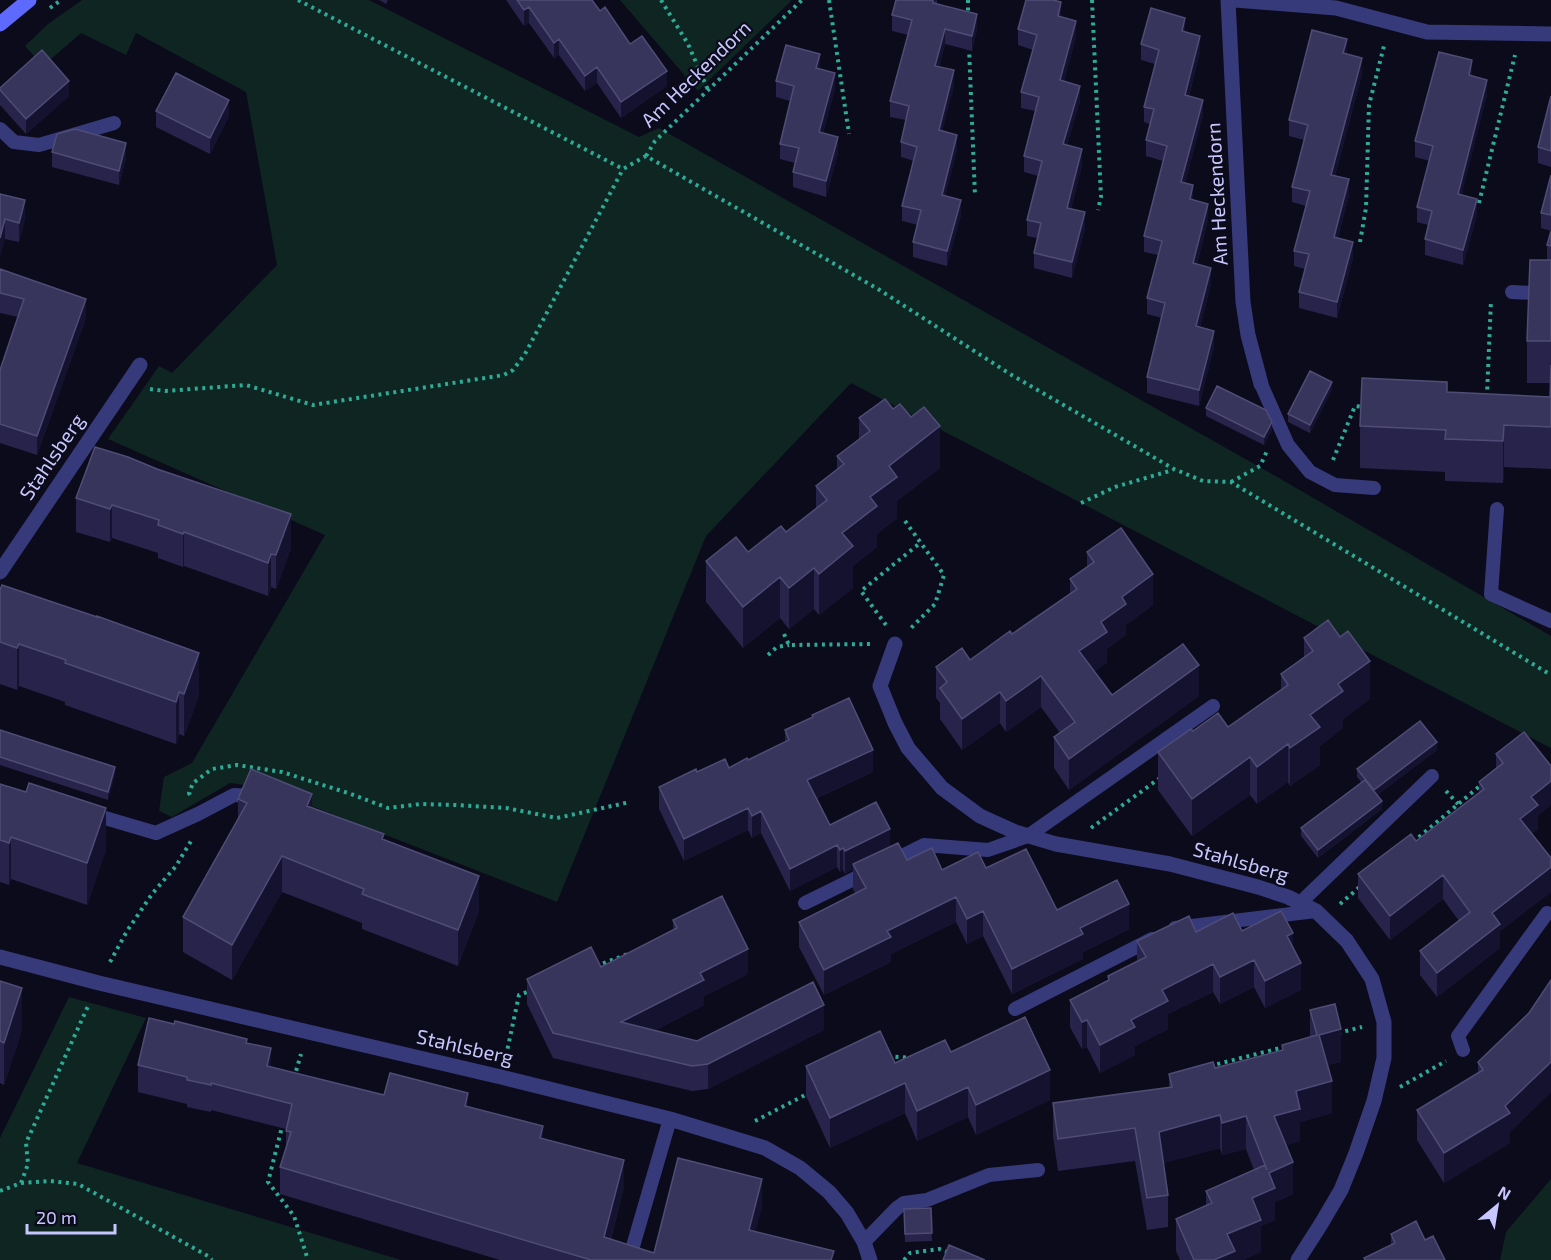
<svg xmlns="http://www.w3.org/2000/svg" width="1551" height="1260" font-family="'Exo 2',sans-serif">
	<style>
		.green { fill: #0e2522 }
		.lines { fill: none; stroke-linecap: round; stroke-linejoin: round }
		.path { stroke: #2dab97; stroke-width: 4; stroke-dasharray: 3 4.5; stroke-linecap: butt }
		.service { stroke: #363a7a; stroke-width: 14 }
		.minor { stroke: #363a7a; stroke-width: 15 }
		.secondary { stroke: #5e6afe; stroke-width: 15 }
		.wall { fill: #27234a }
		.shaded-wall { fill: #15122f }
		.building { fill: #38355d; stroke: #4f4c76; stroke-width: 1.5 }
		.labels { text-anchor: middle; stroke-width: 4.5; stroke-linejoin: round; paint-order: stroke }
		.street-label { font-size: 20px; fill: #c7c6fe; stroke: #0c0b1b }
	</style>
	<rect width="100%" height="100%" fill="#0c0b1b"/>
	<path class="green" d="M82 0H369L639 137 659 128 1279 478 1551 636V748L851 383 706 536 557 902 263 787 230 783 172 817 159 811 164 777 192 763 325 535 108 439 159 366 172 373 277 265 246 92 136 33 126 55 81 33 43 66 25 46 48 24Z
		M620 0H790L791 1 698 91Z
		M69 997 146 1018 77 1163 401 1260H0V1138Z
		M1551 1179V1260H1500L1506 1232Z"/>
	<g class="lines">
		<path class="path" d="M298 0 623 169 646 156 878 289 1010 374 1174 469 1203 481 1231 482 1551 675
			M661 0 688 44 708 90
			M829 0 849 134
			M968 0V15
			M1092 0 1101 197 1098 210
			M50 8 61 0
			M969 47 975 196
			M646 156 655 141 802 0
			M1479 203 1515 55
			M1360 242 1366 208 1369 105 1385 42
			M150 389 165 391 246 385 313 405 504 375 513 370 525 354 623 169
			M1485 395H1487L1491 300
			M1333 460 1355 406 1364 407
			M1231 482 1260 466 1267 451
			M1081 503 1115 487 1173 470
			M905 521 944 575 935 604 910 629
			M886 625 861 591 920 543
			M784 634 789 645 873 644
			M768 655 777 647 789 645
			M1446 791 1458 804
			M190 795 189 793 193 783 212 769 237 765 282 772 351 794 388 808 421 804 455 805 506 808 557 818 630 802
			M1091 828 1160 778
			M1413 842 1481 785
			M1340 904 1362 885
			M110 962 127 931 152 894 176 866 191 841
			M596 966 628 954
			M1338 1033 1362 1027
			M506 1056 519 995 530 991
			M888 1056 911 1058
			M1210 1066 1284 1047
			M294 1078 301 1054
			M1400 1087 1446 1061
			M755 1121 809 1093
			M283 1123 268 1182 294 1216 308 1260
			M21 1183 50 1181 78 1184 208 1256 212 1260
			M0 1191 21 1183 28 1164 26 1143 89 1004
			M904 1260 910 1253 939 1249 950 1253"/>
		<path class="service" d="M0 129 14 142 39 145 114 123
			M1512 292 1551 294
			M1261 384 1288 445 1310 472 1335 485 1374 488
			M1497 509 1491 594 1551 621
			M88 813 156 833 198 814 234 795 258 796
			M888 863 924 845 988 850 1028 836 1213 706
			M805 903 870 871
			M1300 903 1432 776
			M1175 928 1316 911
			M1015 1009 1152 939
			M1463 1050 1458 1036 1547 913
			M864 1242 897 1208 904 1203 927 1200 989 1175 1038 1170
			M629 1260 670 1119"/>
		<path class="minor" d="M1228 0 1243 302 1248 335 1261 384
			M1235 0 1336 8 1427 32 1551 34
			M0 572 140 365
			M895 644 880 686 895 723 908 748 942 788 980 816 1015 832 1056 844 1170 864 1258 887 1288 897 1316 911 1347 941 1372 979 1384 1022V1058L1374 1101 1356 1153 1341 1190 1321 1224 1298 1260
			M0 957 99 983 501 1077 670 1119 765 1148 800 1168 829 1192 847 1213 864 1242 870 1260"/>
		<path class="secondary" d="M0 24 29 0"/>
	</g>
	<path class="wall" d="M379 0H388L386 4Z
		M506 0H592L600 11 630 44 667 86 621 118 597 83 585 91 559 55 554 58 529 23 524 26Z
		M937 0V4L977 30 972 51 945 44 939 67 954 86 942 131 957 150 945 196 961 215 947 266 913 257V242L918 225 902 221V206L914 161 901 157V142L906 120 890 117V101L908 35 892 31V15Z
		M1061 17 1076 37 1064 81 1080 101 1067 145 1082 165 1071 209 1085 228 1072 278 1034 268V253L1037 238 1027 236V220L1038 176 1024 172V156L1035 111 1021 108V92L1033 50 1018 45V29Z
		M1185 32 1200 52 1189 96 1203 115 1185 183 1193 200 1208 220 1197 264 1211 284 1200 327 1214 347 1199 406 1147 393V377L1162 318 1147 314V298L1158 255 1144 252V236L1163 161 1146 156V140L1150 124 1144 122V107L1155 64 1141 60V44Z
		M1347 54 1362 74 1335 176 1349 195 1338 238 1353 258 1337 318 1299 308V292L1305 269 1294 266V251L1306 206 1292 202V187L1304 140 1289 136V120Z
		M820 69 835 89 823 133 838 153 826 197 793 187V172L795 163 780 159V144L790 101 776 97V81Z
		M1472 76 1487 95 1461 195 1477 215 1463 265 1425 255V239L1428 225 1417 222V207L1430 161 1415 157V141Z
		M0 88 69 96 26 134 0 105Z
		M1551 96V167L1538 163V147Z
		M156 111 229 116 210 154 156 127Z
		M52 152 126 158 119 185 52 167Z
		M1551 175V231L1541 228V213Z
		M0 194 25 219 19 242 5 239Z
		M1551 231V469L1504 467 1503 483 1445 481V472L1360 468V426L1447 392 1550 397V383H1527V341L1547 260V245Z
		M0 269 86 318 37 455 0 443V370L18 317 0 313Z
		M1332 390 1310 433 1288 422V414Z
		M1206 408 1272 430 1264 445 1206 416Z
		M859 418 940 468 897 501V518L877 534V547L853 566V588L819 615 814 609 789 629 780 618 743 648 706 602V561L748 552 786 532 816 508V486L837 469V456L859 439Z
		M95 447 291 548 276 589 271 587 268 596 184 566 183 567 158 558V553L112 538 110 542 76 532V498Z
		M1087 552 1153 605 1126 625V635L1107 649V663L1094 671 1112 695 1199 696 1069 790 1054 768V737L1060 733 1041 707 1006 732 1000 723 962 750 940 719V703L936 698V667L970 660 1012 634 1070 594V579L1087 567Z
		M0 590 199 695 184 736 179 734 176 744 65 705V702L19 686 17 690 0 684Z
		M1304 638 1370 699 1343 719V728L1320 746V765L1290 786 1288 782 1257 804 1250 795 1192 836 1158 790V752L1193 731 1228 727 1281 690V674L1304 658Z
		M812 715 873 772 817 798 830 825 890 847 907 860 942 870 986 868 1057 910 1129 929 1083 952V959L1012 994 983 936 967 944 956 922 891 954V962L824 995 799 947V922L855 893 853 889V869L845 874 843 870 840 872 837 867 790 891 761 833 752 838 748 830 684 861 659 809V787L697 772 729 768 748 760 785 743V730L812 717Z
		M0 730 115 775 108 800 0 765Z
		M1524 732 1538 816V829L1532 834 1551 858V892L1500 931V948L1437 997 1420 975V951L1459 921 1443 899 1390 940 1358 898V874L1416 841 1479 794V782L1496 768V754Z
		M1437 750 1377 795 1382 809 1318 858 1301 836V828L1361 782 1357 777V769Z
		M0 784 106 850 87 905 11 879 9 885 0 882Z
		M238 799 312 807 384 840 479 911 458 966 362 929V923L282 892 232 980 183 952V917L238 819Z
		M673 920 748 974 704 996V1005L654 1031 697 1041 824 1030 708 1089 692 1091 553 1058 527 1004V979L601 967 673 930Z
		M1242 931 1293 947 1301 990 1265 1008 1254 987 1220 1004 1213 992 1168 1014V1029L1135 1046V1055L1100 1073 1087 1047 1082 1049 1070 1027V1000L1108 981V976L1137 961V941L1196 932Z
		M1551 980V1092L1510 1132V1143L1444 1183 1417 1140V1110L1478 1073V1062L1529 1013Z
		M0 981 22 1030 4 1085 0 1083Z
		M1310 1010 1341 1062 1328 1065 1332 1113 1300 1122V1141L1286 1145 1293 1194 1275 1202V1220L1261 1226V1252L1243 1260H1180L1176 1251V1219L1206 1205V1191L1254 1170 1246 1149 1222 1155 1220 1148 1163 1163 1168 1195V1227L1147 1230 1135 1161 1058 1171 1053 1136V1103L1169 1088V1074L1215 1068 1282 1051V1045L1310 1037Z
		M247 1043 271 1067 384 1095 468 1107 543 1139 624 1187 611 1239 654 1253 762 1207 755 1231 834 1260H500L280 1194V1167L286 1149V1129L211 1110V1112L187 1107V1104L138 1092V1065Z
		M951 1052 1050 1100 976 1135 968 1117 917 1141 905 1113 830 1148 806 1096V1066L895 1063Z
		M931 1208 932 1241 905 1242 904 1209Z
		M1391 1234 1425 1240 1445 1260H1364V1258L1391 1245Z"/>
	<path class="shaded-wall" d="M1061 2V18L1058 16Z
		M529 7V23L524 26V10Z
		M977 14V30L972 51V36Z
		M1185 18V33L1182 31Z
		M1076 21V37L1060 96V80Z
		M945 29V44L935 81V66Z
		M1200 36V52L1185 110V95Z
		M559 39V55L554 58V43Z
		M1347 39V55L1343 53Z
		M820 54V69L816 68Z
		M1362 58V74L1331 190V175Z
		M1472 60V76L1469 75Z
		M597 67V83L585 91V76Z
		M954 70V86L939 145V130Z
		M667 71V86L621 118V102Z
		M835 73V89L819 148V132Z
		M1487 80V95L1458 210V194Z
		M69 81V96L26 134V119Z
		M1080 86V101L1063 160V144Z
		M229 100V116L210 154V138Z
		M1203 100V115L1181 198V182Z
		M957 135V150L942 210V195Z
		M838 137V153L826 197V181Z
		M126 143V158L119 185V171Z
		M1082 149V165L1067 224V208Z
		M1349 179V195L1334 253V237Z
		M1193 185V201L1190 199Z
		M1477 199V215L1463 265V250Z
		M25 200V219L19 242V223Z
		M961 200V215L947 266V251Z
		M1208 204V220L1193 279V263Z
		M1085 212V228L1072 278V262Z
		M5 219V239L0 257V238Z
		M1353 242V258L1337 318V302Z
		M1211 268V284L1196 342V326Z
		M86 299V318L37 455V436Z
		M1214 331V347L1199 406V390Z
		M1332 382V390L1310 433V425Z
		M1272 422V430L1264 445V437Z
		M1504 425V467L1503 483V441Z
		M940 426V468L897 501V518L877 534V547L853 566V588L819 615V574L842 533 870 497 889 466Z
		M112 505V538L110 542V509Z
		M291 514V548L276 589V555Z
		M184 532V566L183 567V534Z
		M271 554V587L268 596V563Z
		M814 568V609L789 629V588Z
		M1153 574V605L1126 625V635L1107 649V663L1079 682V651L1101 622 1122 597Z
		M780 577V618L743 648V607Z
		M19 644V686L17 690V648Z
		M199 653V695L184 736V694Z
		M1370 661V699L1343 719V728L1320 746V765L1290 786V748L1310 715 1338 684Z
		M1199 665V696L1069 790V759Z
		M1041 676V707L1006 732V701Z
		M179 692V734L176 744V702Z
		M1000 692V723L962 750V719Z
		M1437 742V750L1374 798V790Z
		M1288 744V782L1257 804V767Z
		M873 750V772L807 802V780Z
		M1250 757V795L1192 836V799Z
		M115 767V775L108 800V792Z
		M1551 781V805L1538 816V829L1520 843V819L1531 797Z
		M312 794V830L307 806Z
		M1382 801V809L1318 858V850Z
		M106 808V850L87 905V863Z
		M748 808V830L684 861V839Z
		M761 811V833L752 838V816Z
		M890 829V852L853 864V869L845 874V851Z
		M11 837V879L9 885V843Z
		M837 845V867L790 891V869Z
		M843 848V870L840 872V850Z
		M282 856V892L232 980V945Z
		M1551 867V892L1500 931V948L1437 997V973L1492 913Z
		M1443 875V899L1390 940V916Z
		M479 876V911L458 966V930Z
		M956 897V922L891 954V962L824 995V970L887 931Z
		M1129 904V929L1083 952V959L1012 994V969L1080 928Z
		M983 911V936L967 944V919Z
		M1293 933V961L1287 936Z
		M748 949V974L704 996V1005L621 1048V1022L700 973Z
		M1254 960V987L1220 1004V977Z
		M1301 963V990L1265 1008V981Z
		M1213 964V992L1168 1014V1029L1135 1046V1055L1100 1073V1045L1131 1020 1162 990Z
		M22 988V1030L4 1085V1043Z
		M824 1005V1030L708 1089V1064Z
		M1087 1020V1047L1082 1049V1022Z
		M1341 1029V1062L1319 1067V1035Z
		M271 1048V1076L267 1066Z
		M1551 1062V1092L1510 1132V1143L1444 1183V1153L1505 1106Z
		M1050 1070V1100L976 1135V1105Z
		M1332 1081V1113L1300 1122V1141L1274 1149V1116L1296 1091Z
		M905 1083V1113L830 1148V1118Z
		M968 1087V1117L917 1141V1111Z
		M468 1093V1120L465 1106Z
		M1220 1115V1148L1159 1164V1132Z
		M1246 1116V1149L1222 1155V1123Z
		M543 1126V1153L540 1138Z
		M624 1160V1187L605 1260 604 1237Z
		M1293 1162V1194L1275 1202V1220L1261 1226V1252L1243 1260H1214L1227 1234 1269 1173Z
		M762 1179V1207L749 1257V1230Z"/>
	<path class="building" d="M517 0H592L600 11 605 7 630 44 642 36 667 71 621 102 597 67 585 76 559 39 554 43 529 7 524 10Z
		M896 0H933V3L977 14 972 36 945 29 935 66 954 70 939 130 957 135 942 195 961 200 947 251 913 242 921 210 902 206 917 147 901 142 909 106 890 101 912 20 892 15Z
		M1026 0H1053L1061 2 1058 16 1076 21 1060 80 1080 86 1063 144 1082 149 1067 208 1085 212 1072 262 1034 253 1041 223 1027 220 1042 161 1024 156 1039 97 1021 92 1037 35 1018 29Z
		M1151 8 1185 18 1182 31 1200 36 1185 95 1203 100 1181 182 1193 185 1190 199 1208 204 1193 263 1211 268 1196 326 1214 331 1199 390 1147 377 1165 303 1147 298 1162 241 1144 236 1167 146 1146 140 1154 109 1144 107 1159 50 1141 44Z
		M1312 30 1347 39 1343 53 1362 58 1331 175 1349 179 1334 237 1353 242 1337 302 1299 292 1309 254 1294 251 1310 191 1292 187 1308 125 1289 120Z
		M786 45 820 54 816 68 835 73 819 132 838 137 826 181 793 172 799 148 780 144 794 86 776 81Z
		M42 50 69 81 26 119 0 90V88Z
		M1439 52 1472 60 1469 75 1487 80 1458 194 1477 199 1463 250 1425 239 1432 211 1417 207 1433 146 1415 141Z
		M176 73 229 100 210 138 156 111Z
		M1551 96V151L1538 147Z
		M75 129 126 143 119 171 52 152 57 134Z
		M1551 175V215L1541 213Z
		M0 194 25 200 19 223 5 219 0 238Z
		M1551 231V246L1547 245Z
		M1530 260H1551V341H1527Z
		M0 269 86 299 37 436 0 424V370L24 299 0 293Z
		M1551 365V427L1504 425 1503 441 1445 439 1446 430 1360 426 1362 378 1447 382V392L1550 397Z
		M1310 371 1332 382 1310 425 1288 414Z
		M1217 386 1266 410 1272 422 1264 437 1206 408Z
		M885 399 893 409 900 404 911 417 924 407 940 426 889 466 897 477 870 497 877 506 842 533 853 546 819 574 814 568 789 588 780 577 743 607 706 561 736 537 748 552 781 526 786 532 827 500 816 486 844 464 837 456 870 431 859 418Z
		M95 447 128 457 157 469 291 514 276 555 271 554 268 563 184 532 183 534 158 525 159 520 112 505 110 509 76 498Z
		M1121 528 1153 574 1122 597 1126 604 1101 622 1107 632 1079 651 1112 695 1183 644 1199 665 1069 759 1054 737 1075 722 1041 676 1006 701 1000 692 962 719 940 688 947 682 936 667 962 648 970 660 1010 631 1012 634 1077 589 1070 579 1094 562 1087 552Z
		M2 585 97 617V616L199 653 184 694 179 692 176 702 65 663 66 660 19 644 17 648 0 642V590Z
		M1328 620 1340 637 1348 631 1370 661 1338 684 1343 691 1310 715 1320 727 1290 748 1288 744 1257 767 1250 757 1192 799 1158 752 1191 729 1193 731 1218 713 1228 727 1288 685 1281 674 1313 651 1304 638Z
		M849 698 873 750 807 780 830 825 876 802 890 829 845 851 843 848 840 850 837 845 790 869 761 811 752 816 748 808 684 839 659 787 696 769 697 772 725 759 729 768 747 758 748 760 789 740 785 730 813 717 812 715Z
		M1420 721 1437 742 1374 790 1357 769Z
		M0 730 115 767 108 792 0 757Z
		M1524 732 1551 766V781L1531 797 1538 805 1520 819 1551 858V867L1492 913 1500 924 1437 973 1420 951 1470 912 1443 875 1390 916 1358 874 1411 834 1416 841 1484 789 1479 782 1503 763 1496 754Z
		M251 769 312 794 307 806 384 834 382 839 479 876 458 930 362 894 364 889 282 856 232 945 183 917 247 803 238 799Z
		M1365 780 1382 801 1318 850 1301 828Z
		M29 783 106 808 87 863 11 837 9 843 0 840V784L26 792Z
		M898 843 907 860 932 848 942 870 978 852 986 868 1026 849 1057 910 1117 880 1129 904 1080 928 1083 934 1012 969 983 911 967 919 956 897 887 931 891 937 824 970 799 922 866 888 853 864Z
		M722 896 748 949 700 973 704 980 621 1022 697 1041 813 982 824 1005 708 1064 692 1066 553 1033 527 979 591 947 601 967 677 928 673 920Z
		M1281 911 1293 933 1287 936 1301 963 1265 981 1254 960 1220 977 1213 964 1162 990 1168 1001 1131 1020 1135 1027 1100 1045 1087 1020 1082 1022 1070 1000 1109 980 1108 976 1146 957 1137 941 1189 916 1196 932 1233 913 1242 931Z
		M1551 980V1062L1505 1106 1510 1113 1444 1153 1417 1110 1483 1070 1478 1062 1529 1013Z
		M0 981 22 988 4 1043 0 1041Z
		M1335 1004 1341 1029 1319 1035 1332 1081 1296 1091 1300 1109 1274 1116 1293 1162 1269 1173 1275 1188 1252 1198 1261 1220 1227 1234 1235 1251 1214 1260H1194L1176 1219 1212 1203 1206 1191 1265 1165 1267 1170 1246 1116 1222 1123 1220 1115 1159 1132 1168 1195 1147 1198 1135 1128 1058 1139 1053 1103 1172 1087 1169 1074 1213 1062 1215 1068 1283 1050 1282 1045 1317 1035 1310 1010Z
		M1025 1017 1050 1070 976 1105 968 1087 917 1111 905 1083 830 1118 806 1066 880 1031 895 1063 945 1040 951 1052Z
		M149 1018 174 1024 175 1021 247 1039 246 1043 271 1048 267 1066 384 1095 390 1073 468 1093 465 1106 543 1126 540 1138 624 1160 604 1237 654 1253 678 1158 762 1179 749 1230 834 1251 831 1260H591L280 1167 291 1132 286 1131 292 1104 211 1083V1085L187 1080V1077L138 1065Z
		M931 1208 932 1233 905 1234 904 1209Z
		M1416 1221 1425 1240 1433 1236 1445 1260H1365L1364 1258 1395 1243 1391 1234Z
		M949 1245 985 1260H943Z"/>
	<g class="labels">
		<g class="street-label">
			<text transform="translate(696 74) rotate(-44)" y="7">Am Heckendorn</text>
			<text transform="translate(1217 194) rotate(-93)" y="7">Am Heckendorn</text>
			<text transform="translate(52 457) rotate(-56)" y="7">Stahlsberg</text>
			<text transform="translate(1241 862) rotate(16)" y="7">Stahlsberg</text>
			<text transform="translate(465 1047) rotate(13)" y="7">Stahlsberg</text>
		</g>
	</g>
	<g transform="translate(1497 1206) rotate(30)" stroke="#0c0b1b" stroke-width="4.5" paint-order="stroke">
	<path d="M0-4.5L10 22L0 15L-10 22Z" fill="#c7c6fe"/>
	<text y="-9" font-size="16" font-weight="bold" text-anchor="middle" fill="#c7c6fe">N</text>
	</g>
	<path d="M27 1224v9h88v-9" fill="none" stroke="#c7c6fe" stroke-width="3"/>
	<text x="36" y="1224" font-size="18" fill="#c7c6fe" stroke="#0c0b1b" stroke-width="4.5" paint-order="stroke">20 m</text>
</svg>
